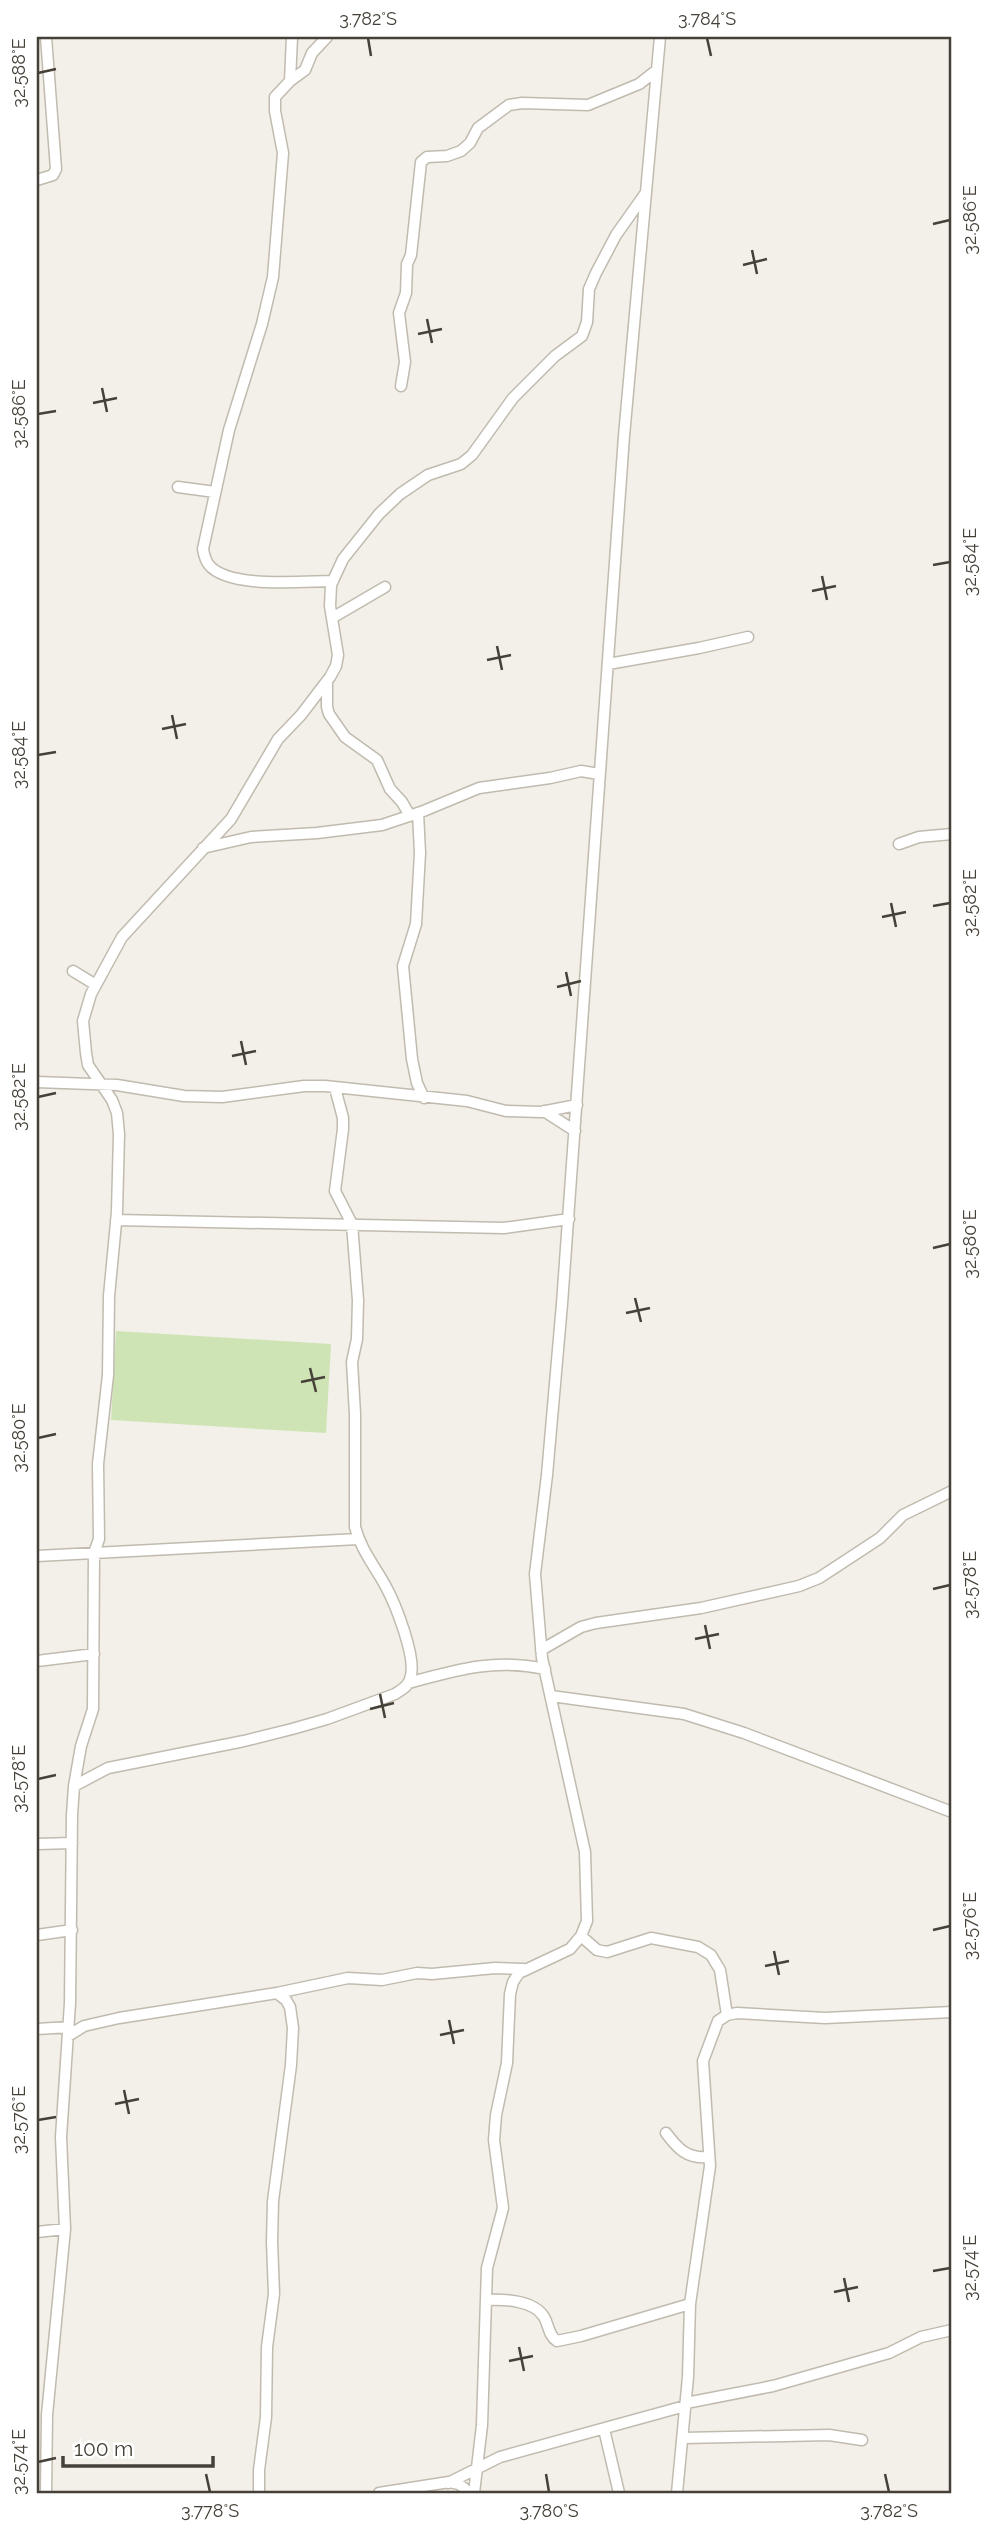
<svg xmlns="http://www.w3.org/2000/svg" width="989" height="2530" font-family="Raleway,sans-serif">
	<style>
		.green { fill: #cfe4b5 }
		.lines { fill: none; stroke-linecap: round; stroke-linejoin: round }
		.street-casing { stroke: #c1bbaf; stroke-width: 13 }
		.street { stroke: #fff; stroke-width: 10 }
		.ticks { fill: none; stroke: #464138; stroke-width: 2.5 }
		.neatline { fill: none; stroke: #464138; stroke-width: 2.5 }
		.ticks-label { font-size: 18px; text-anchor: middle; fill: #464138 }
	</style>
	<rect width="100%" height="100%" fill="#f3f0e9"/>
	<path class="green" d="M116 1331 331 1344 326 1433 111 1420Z"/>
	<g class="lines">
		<g class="street-casing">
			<path id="street" d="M327 37 312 53 305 70 290 81 275 97V111L283 153 273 277 262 324 229 430 203 549C204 555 205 560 209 565 229 589 303 581 333 581
				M290 81 292 37
				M37 180 53 175 56 169 46 37
				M401 386 405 362 399 313 406 293 407 264 411 255 421 162 427 157 447 156 461 151 470 143 478 128 509 105 522 103 588 105 639 84 657 70
				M178 487 215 492
				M332 618 385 587
				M608 664 699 648 748 637
				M327 681V707L329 714 345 737 377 760 390 789 402 802 410 816
				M418 813 420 853 416 924 403 966 412 1059 417 1083 424 1098
				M899 844 919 837 952 834
				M203 848 251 837 317 833 382 825 421 812 479 788 550 778 581 771 599 774
				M73 971 96 985
				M37 1082 117 1085 184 1096 222 1097 304 1086H325L467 1101 506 1111 541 1112 577 1105
				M544 1111 575 1131
				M116 1220 504 1228 569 1219
				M37 1556 358 1539
				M541 1650 581 1627 596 1623 701 1608 799 1586 819 1578 845 1561 880 1538 903 1515 952 1491
				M37 1661 94 1654
				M408 1683C456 1670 494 1658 545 1669
				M551 1696 684 1714 744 1733 952 1812
				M74 1786 108 1768 244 1741 292 1729 327 1719 395 1694C401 1690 408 1687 410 1679 418 1660 395 1603 385 1585 374 1565 361 1550 355 1527V1414L352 1362 357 1339 358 1300 352 1224 335 1191 343 1129V1118L335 1088
				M37 1844 72 1843
				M37 1935 72 1930
				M581 1936 597 1950 607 1952 651 1938 698 1947 711 1955 720 1970 727 2015
				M37 2029 69 2027
				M68 2036 84 2026 119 2018 277 1993 348 1978 382 1980 417 1973 432 1974 495 1968 524 1969
				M666 2133C678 2149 687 2159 709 2157
				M37 2232 65 2229
				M486 2300C503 2299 534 2300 544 2317 549 2325 548 2335 557 2341L581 2336 690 2304
				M686 2403 773 2386 889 2353 921 2337 952 2330
				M604 2429 619 2493
				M683 2438 829 2435 862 2440
				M448 2483 500 2457 685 2406
				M46 2493 47 2415 65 2229 61 2137 70 2003 72 1815 74 1786 81 1746 93 1709 94 1553 99 1539 98 1464 108 1375 109 1296 117 1212 119 1134 117 1113 112 1100 88 1065 86 1053 83 1021 91 994 122 937 231 819 278 739 301 715 330 677 336 666 338 655 330 606 331 585 343 559 379 514 400 494 428 475 461 464 472 455 513 398 555 356 582 336 587 322 589 289 596 273 616 235 645 194
				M259 2493V2470L266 2417 267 2347 274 2294 272 2242 273 2201 291 2065 293 2028 290 2007 286 2000 277 1993
				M379 2493 449 2482 459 2484 470 2493
				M474 2493 482 2425 487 2268 503 2208 494 2140 496 2115 507 2063 510 1994 513 1982 519 1973 570 1949 581 1936 587 1921 585 1852 542 1658 535 1574 547 1475 562 1304 624 436 660 37
				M677 2493 688 2377 690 2304 710 2166 703 2061 718 2021 727 2015 737 2013 825 2018 952 2012"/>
		</g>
		<use href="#street" class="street"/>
	</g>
	<path class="ticks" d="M368 38 371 56M707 38 711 56M38 73 56 69M933 224 950 220M752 250 757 274M743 265 767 259M427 319 432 343M418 334 442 329M102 388 107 412M93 403 117 398M38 414 56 411M933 565 950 562M822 576 827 600M812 591 836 586M497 646 502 670M487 660 511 655M172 715 177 739M162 729 186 724M38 755 56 752M891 903 896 927M933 906 950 903M882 917 906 912M566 972 571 996M557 987 581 981M241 1041 246 1065M232 1056 256 1051M38 1097 56 1093M933 1248 950 1244M635 1298 641 1322M626 1313 650 1308M310 1368 316 1392M301 1382 325 1377M38 1438 56 1434M933 1589 950 1585M705 1625 710 1649M695 1639 719 1634M380 1694 385 1718M370 1709 394 1703M38 1779 56 1775M933 1930 950 1926M774 1951 779 1975M765 1966 789 1961M449 2020 454 2044M440 2035 464 2030M124 2090 129 2114M115 2104 139 2099M38 2120 56 2117M933 2271 950 2268M844 2278 849 2302M834 2292 858 2287M519 2347 524 2371M509 2361 533 2356M38 2462 56 2458M206 2474 210 2492M546 2474 549 2492M885 2474 889 2492"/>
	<rect width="989" height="2530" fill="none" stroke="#ffffff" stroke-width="77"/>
	<path d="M63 2456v10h150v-10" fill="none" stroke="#464138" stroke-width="3.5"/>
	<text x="74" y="2456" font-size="21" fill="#464138" stroke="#ffffff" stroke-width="5" paint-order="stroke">100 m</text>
	<rect x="38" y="38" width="912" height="2454" class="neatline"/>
	<g class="ticks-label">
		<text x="368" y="25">3.782°S</text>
		<text x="707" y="25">3.784°S</text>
		<text transform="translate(19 73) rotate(-90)" y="6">32.588°E</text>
		<text transform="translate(970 220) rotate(-90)" y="6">32.586°E</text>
		<text transform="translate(19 414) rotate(-90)" y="6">32.586°E</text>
		<text transform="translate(970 562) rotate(-90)" y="6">32.584°E</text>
		<text transform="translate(19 755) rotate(-90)" y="6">32.584°E</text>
		<text transform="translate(970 903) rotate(-90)" y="6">32.582°E</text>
		<text transform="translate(19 1097) rotate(-90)" y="6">32.582°E</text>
		<text transform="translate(970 1244) rotate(-90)" y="6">32.580°E</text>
		<text transform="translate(19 1438) rotate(-90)" y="6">32.580°E</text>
		<text transform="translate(970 1585) rotate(-90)" y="6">32.578°E</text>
		<text transform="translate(19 1779) rotate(-90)" y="6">32.578°E</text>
		<text transform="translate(970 1926) rotate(-90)" y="6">32.576°E</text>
		<text transform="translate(19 2120) rotate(-90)" y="6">32.576°E</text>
		<text transform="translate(970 2268) rotate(-90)" y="6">32.574°E</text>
		<text transform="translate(19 2462) rotate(-90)" y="6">32.574°E</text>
		<text x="210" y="2517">3.778°S</text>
		<text x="549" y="2517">3.780°S</text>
		<text x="889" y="2517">3.782°S</text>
	</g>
</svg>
